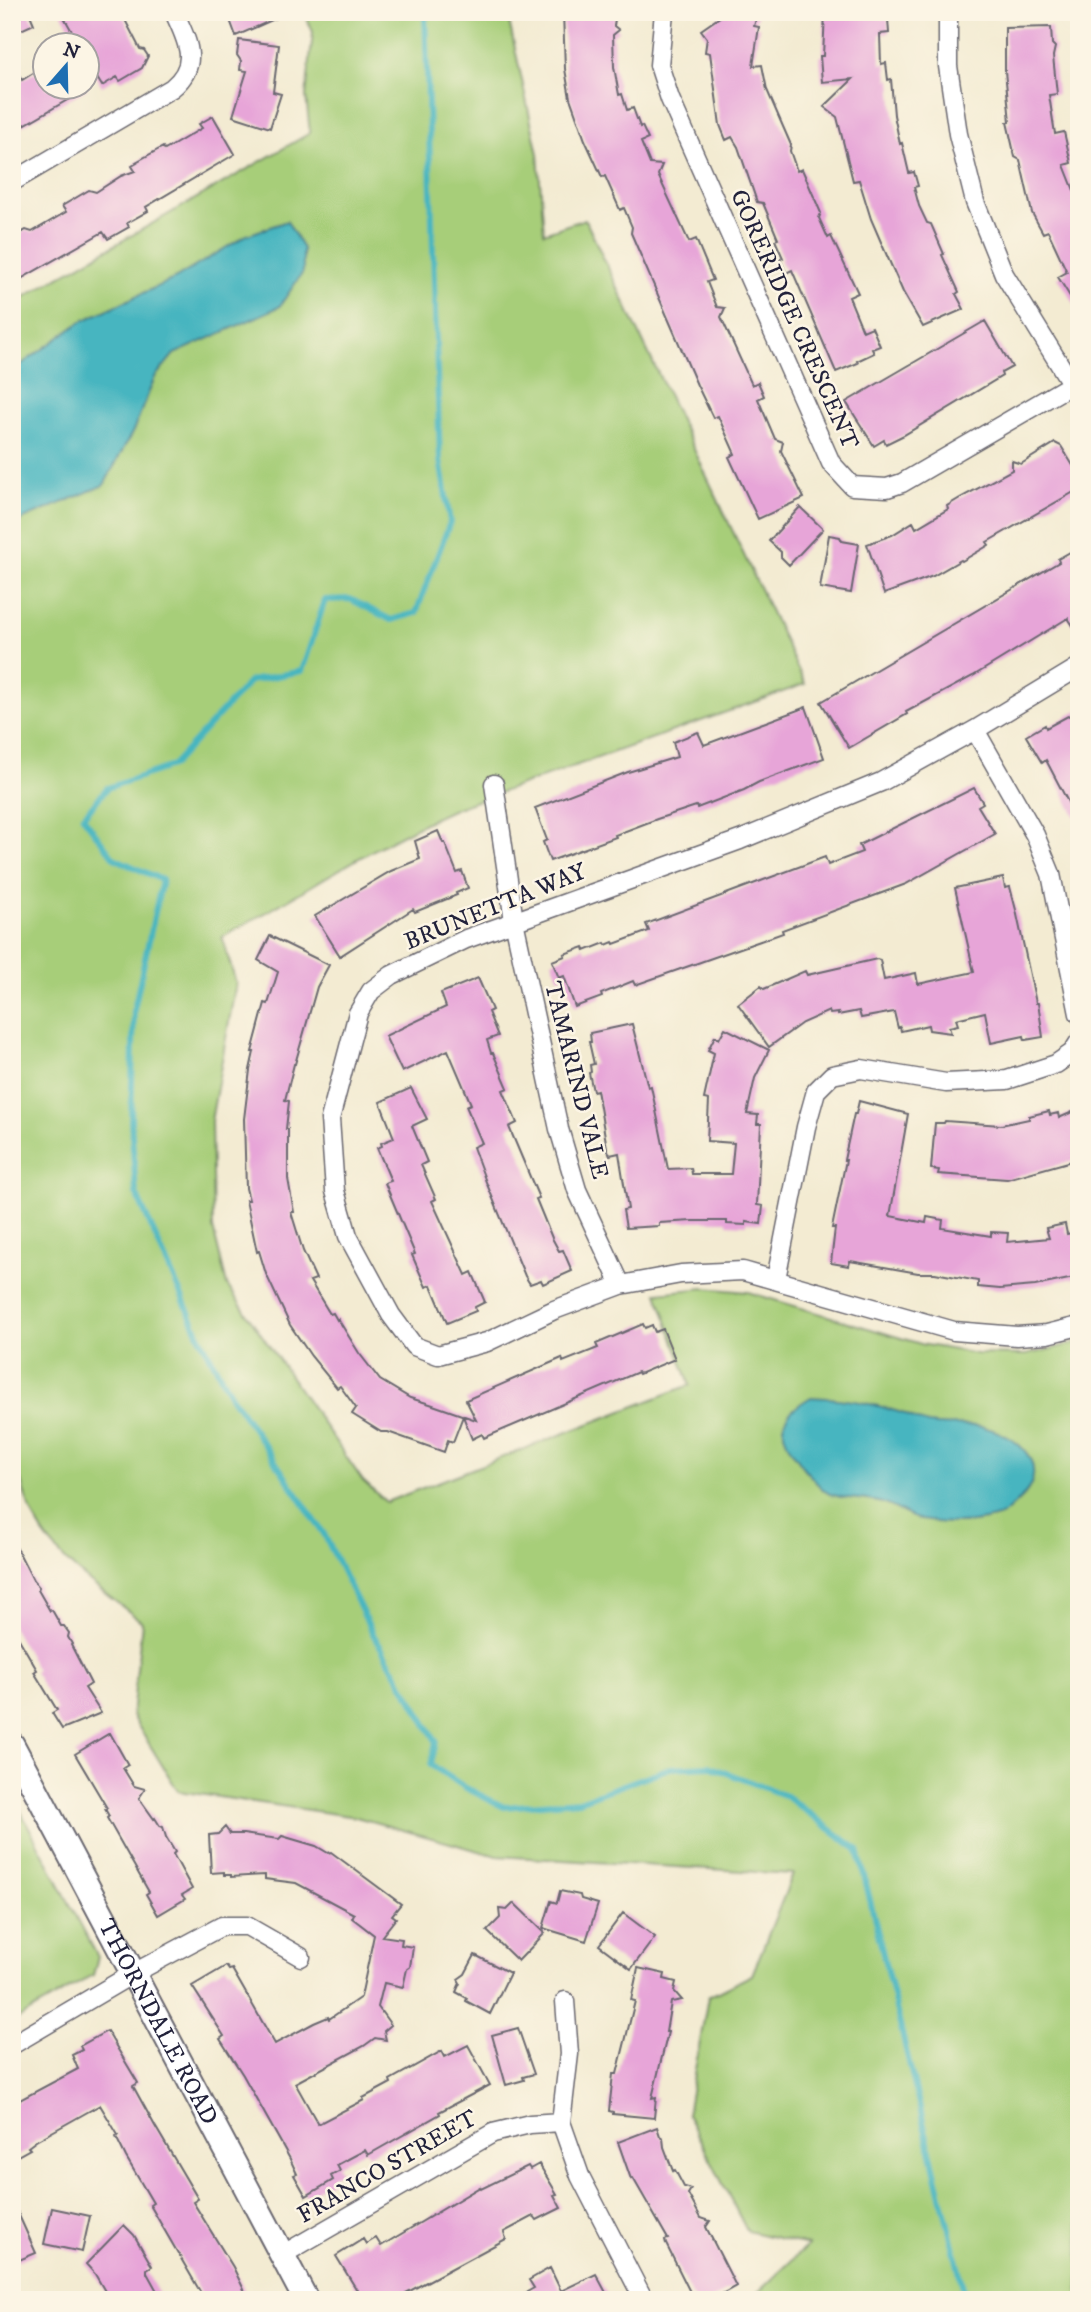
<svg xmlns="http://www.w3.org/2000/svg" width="1091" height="2312" font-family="'IM FELL DW Pica',serif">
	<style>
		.green { fill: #a7ce79; stroke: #64785a; stroke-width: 2 }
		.water { fill: #46b5c0; stroke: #346c7e; stroke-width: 2 }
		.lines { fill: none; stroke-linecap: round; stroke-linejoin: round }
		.stream { stroke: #46b5c0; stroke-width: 6 }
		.building { fill: #e7a5d8 }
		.street-casing { stroke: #6b6870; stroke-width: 21 }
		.secondary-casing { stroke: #6b6870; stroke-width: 28 }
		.street { stroke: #fff; stroke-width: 18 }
		.secondary { stroke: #fff; stroke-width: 24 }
		.labels { text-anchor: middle; stroke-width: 5; stroke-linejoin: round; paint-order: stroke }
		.street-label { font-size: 24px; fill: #22223b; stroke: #fcf5e5 }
	</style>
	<rect width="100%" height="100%" fill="#fcf5e5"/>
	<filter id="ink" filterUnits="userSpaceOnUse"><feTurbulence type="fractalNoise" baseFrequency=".0143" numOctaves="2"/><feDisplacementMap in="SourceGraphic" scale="14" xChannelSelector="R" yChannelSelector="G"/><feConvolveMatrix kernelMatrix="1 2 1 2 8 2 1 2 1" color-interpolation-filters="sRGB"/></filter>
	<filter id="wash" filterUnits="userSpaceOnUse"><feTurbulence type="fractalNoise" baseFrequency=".00686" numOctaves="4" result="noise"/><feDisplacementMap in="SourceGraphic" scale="28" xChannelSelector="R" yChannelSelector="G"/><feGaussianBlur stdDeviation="1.57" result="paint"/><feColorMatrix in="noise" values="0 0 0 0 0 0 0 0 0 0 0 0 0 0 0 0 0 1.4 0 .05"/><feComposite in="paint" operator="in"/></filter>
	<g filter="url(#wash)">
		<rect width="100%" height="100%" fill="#f3ebd2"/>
		<path class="green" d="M304 12H507L538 154 544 233 585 219 805 684 454 809C374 845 300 895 222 937L236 983 211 1121 213 1228 227 1285 363 1481 386 1502 690 1385 657 1293 704 1288 748 1292 921 1344 977 1354 1026 1355 1079 1342V2300H750L808 2245 747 2231 687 2114 708 1997 752 1975 793 1874 497 1856 356 1817 178 1791 132 1716 142 1622C105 1592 58 1564 36 1521 24 1499 19 1472 12 1448V304L310 133 306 96 313 32Z
			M12 1795 98 1957 93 1975 12 2022Z"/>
		<path class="water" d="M287 221 303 249V272L279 307 174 354 155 377 133 431 104 485 12 524V371L82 321 176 278 247 235Z
			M811 1397C842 1398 869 1402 899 1412 909 1415 918 1422 928 1424 944 1427 960 1424 976 1426 1015 1431 1058 1467 1016 1503 1011 1507 1006 1514 1000 1516 989 1520 970 1523 958 1523 946 1523 932 1522 921 1520 908 1517 896 1507 882 1503 866 1498 845 1500 830 1494 818 1489 800 1462 792 1451 774 1424 787 1411 811 1397Z"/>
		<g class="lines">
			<path class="stream" d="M425 12 440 460 450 522 416 613 391 620 350 599 325 600 302 671 250 681 172 766 107 788 83 817 114 858 162 880 134 1009 131 1121 136 1193 199 1335 231 1396 324 1534 373 1634 436 1741 431 1765 466 1788 504 1807 579 1801 670 1768 709 1766 786 1796 858 1850 966 2300"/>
		</g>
		<g id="blocks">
			<path class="building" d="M12 12H29L34 24 21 30 12 26Z
				M61 12H121L140 49 144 50 148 56 142 68 120 81 117 77 102 86 88 63V46H76L70 36 73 33Z
				M227 12H290L236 36Z
				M563 12H616L614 26 619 30 613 35 614 67 619 95 622 94 627 110 633 108 640 127 642 126 648 139 641 142 650 164 662 165 658 175 689 242 696 239 713 280 707 282 717 307 725 308 721 317 752 385 758 382 764 396 758 399 775 439 783 442 781 451 804 498 758 519 729 457 735 454 718 416 713 418 697 385 631 233 632 227 624 208 620 210 605 176 602 177 585 140 570 98 565 69Z
				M727 12H758L754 26 759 27 753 66 762 65 767 90 791 145 790 151 797 171 802 169 821 213 819 218 828 238 831 236 858 293 849 297 863 331 872 327 880 346 872 349 874 353 857 361 858 363 836 372 792 270 786 273 780 259 783 258 775 240 778 239 763 203 757 202 738 147 732 137 726 140 720 125 710 53 705 52 707 38 701 30Z
				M825 12H880L879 18 888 19 889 33 880 34 881 64 886 63 888 80 891 79 894 115 900 144 902 143 909 173 914 172 918 186 914 187 919 206 927 223 931 224 944 254 942 255 959 292 956 294 964 309 923 327 903 292 884 249 871 219 859 180 853 181 837 117 824 107 853 79 822 82 820 56H823Z
				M1051 27 1052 44 1055 47 1053 56 1057 94 1049 95 1055 134 1064 132 1071 163 1064 165 1079 203V311L1058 277 1067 272 1048 231 1043 233 1032 213 1020 160 1015 157 1007 122H1010L1005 71V28Z
				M239 40 279 45 273 92 281 94 270 128 233 116 247 71 240 70 241 61 237 55Z
				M12 62 22 80 46 65V88H88L12 132Z
				M213 116 235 154 146 207 148 211 127 223 129 227 108 239 103 232 12 284V237L26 230 32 232 66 212 62 206 89 190 96 192 121 176 135 171 132 166 137 163 136 162 163 147 165 150 202 128 199 124Z
				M985 321 1012 367 1001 373 1002 376 904 435 886 444 884 440 874 446 846 402Z
				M1055 443 1061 446 1077 472 1079 489 987 542 989 545 962 561 961 560 933 576 884 594 867 544 892 535 913 522 916 528 948 509 947 506 960 498 1012 470V461L1021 464Z
				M800 507 823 529 789 565 781 557V552L769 541Z
				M829 535 840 537 842 541 859 544 851 593 820 588Z
				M1079 547V635L1068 618 973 676 906 712 907 714 849 748 821 702 1059 562 1058 559Z
				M806 707 824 758 759 782 744 790 697 808 696 806 657 819 615 835 616 837 550 861 543 842 547 840 535 808 628 772 677 757 673 742 698 732 704 745Z
				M1079 710V823L1046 760 1042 763 1026 736 1045 725 1046 728Z
				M974 788 983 803 978 806 995 834 906 884 782 930 783 933 766 939 635 985 633 981 601 994 602 997 575 1007 564 976 559 978 552 961 565 956 564 954 584 947 585 951 605 943 606 945 613 942 614 944 649 931 646 924 825 857 828 865 862 852 859 845Z
				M438 831 443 843H445L457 873 462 871 468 888 456 893 457 895 415 912 413 909 340 956 315 916 391 871 420 859 415 841Z
				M1003 878 1005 888 1010 887 1016 910 1036 1003H1038L1043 1037 1025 1040 1024 1036 991 1043 985 1012 956 1019 958 1025 949 1027 951 1033 929 1030 928 1025 901 1031 900 1027 898 1028 894 1012 861 1018 859 1011 838 1015V1013L830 1014 829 1011 802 1023 769 1047 738 1004 761 986 764 989 805 971 807 975 877 959 880 960 884 980 916 973 918 984 974 972 955 888Z
				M270 936 329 965 317 987 295 1064H294L285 1100 289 1101 286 1129H288V1179L294 1212H291L303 1251 316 1279 310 1281 330 1314 333 1313 337 1320 338 1319 359 1353 380 1380 410 1398 430 1404 476 1420 466 1400 562 1358 563 1362 598 1348 596 1344 643 1324 645 1328 652 1325 655 1332 663 1329 675 1359 639 1374 638 1372 484 1438 482 1434 472 1439 463 1416 453 1442 448 1440 444 1452 388 1432H381L352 1414 356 1408 340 1386 337 1388 311 1356 290 1325 266 1274 259 1251 257 1252 246 1200H249L246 1188 244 1119 250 1070 254 1052H252L265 1003 268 1004 278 972 258 960Z
				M478 978 492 1010 488 1012 498 1036 487 1040 491 1053H493L508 1088 503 1090 517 1123 509 1127 539 1198 536 1199 552 1238 559 1251 563 1250 572 1271 543 1284 541 1280 530 1284 525 1276 486 1182 473 1147 482 1143 466 1106 471 1104 448 1050 402 1072 385 1036 446 1007 441 993Z
				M632 1024 648 1087 651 1086 668 1169 691 1168 692 1174H731L734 1143 707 1141 709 1100 704 1099 714 1053 708 1050 715 1036 719 1039 725 1028 769 1050 755 1078 747 1114 758 1115 757 1124H761L757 1205 763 1206 761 1224 746 1222V1225L727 1224V1221H693L659 1223V1226L626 1228 623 1210 628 1209 619 1153 610 1155 607 1148 597 1090 593 1091 589 1073 591 1072 590 1065 594 1064 589 1042H591L590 1033Z
				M411 1088 427 1119 412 1126 427 1162 421 1165 436 1199 432 1201 466 1275 472 1272 485 1302 475 1307 476 1311 447 1323 431 1285 426 1287 412 1255 415 1254 385 1183 391 1181 377 1148 382 1146 381 1143 394 1138 380 1102Z
				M859 1101 908 1114 890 1216 926 1223 927 1217 943 1220 942 1228 991 1236V1232L1008 1233 1007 1242 1049 1238 1046 1228 1065 1224 1067 1234 1076 1232 1079 1247V1277L1035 1286 1000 1289 978 1287V1281L935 1273H918L850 1261 849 1266 831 1263 835 1228H832L846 1160H844L854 1114H856Z
				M1079 1109V1159L1007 1179 938 1174 939 1170 931 1169 935 1123H944L945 1121 1001 1125 1029 1119V1116L1049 1111 1050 1115 1058 1113 1059 1118Z
				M12 1539 33 1580 39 1587 38 1590 50 1611 52 1610 61 1626H64L69 1633 68 1637 72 1644 71 1645 91 1684 85 1688 101 1713 62 1729 52 1713 57 1710 34 1672 37 1670 12 1627Z
				M110 1733 128 1765 123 1768 134 1786 145 1789 139 1798 154 1819 155 1818 160 1826 163 1827 166 1837 175 1852 173 1854 192 1889 182 1895 185 1899 158 1915 146 1894 149 1892 107 1818 109 1816 105 1809 107 1808 75 1754Z
				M225 1827 230 1834H243L279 1839 282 1836 316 1846 328 1853 331 1852 401 1904 392 1915 396 1918 382 1936 402 1939 401 1945 413 1947 410 1967 407 1969 403 1987 384 1983 378 2007 391 2025 384 2031 386 2040 375 2038 364 2046 295 2083 318 2124 364 2100 363 2098 391 2083 390 2080 442 2051 445 2057 468 2045 490 2085 439 2112 440 2114 368 2155 365 2150 337 2165 340 2171 331 2176 333 2180 306 2196 294 2175 297 2174 290 2159 243 2075 220 2039 224 2036 192 1986 226 1966 229 1970 232 1969 275 2044 314 2023 328 2017 329 2019 361 1997 374 1935 352 1918 354 1914 296 1883 265 1879V1875L231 1877V1875H224V1872L211 1873 209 1835 218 1834Z
				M560 1891 580 1895 581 1899 598 1904 586 1941 543 1928 551 1901 557 1903Z
				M514 1903 545 1933 518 1961 487 1931 500 1918 499 1909 507 1910Z
				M623 1913 655 1937 631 1969 599 1945Z
				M475 1955 510 1973 490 2014 466 2001 467 1998 456 1992 460 1983 458 1979 465 1974Z
				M638 1968 665 1974 664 1979 676 1982 674 1991 682 2000 671 2002 666 2032H668L652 2098 656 2097 654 2118 613 2114V2112L609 2111 613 2074H617L635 2001 631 2000Z
				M518 2028 534 2074 523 2077 524 2080 506 2085 492 2035Z
				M107 2031 138 2083 133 2086 155 2126 198 2199 193 2202 233 2267 249 2300H205L150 2205 153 2203 126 2157 116 2137 118 2135 100 2105 36 2141 28 2147 30 2149 12 2159V2104L78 2069 72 2055 82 2050 80 2046Z
				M657 2127 660 2136 663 2138 664 2147 673 2171 675 2170 684 2187 691 2189 688 2194 701 2218 710 2221 706 2227 736 2286 711 2300H694L666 2244 665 2240 668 2239 633 2178 631 2179 618 2142Z
				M539 2164 557 2194 554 2195 561 2208 537 2220 534 2216 504 2232 506 2239 406 2293 410 2300H363L336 2256 363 2239 366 2244 376 2238 381 2246 480 2187 481 2189 528 2166 530 2169Z
				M12 2200 36 2253 12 2263Z
				M52 2208 90 2216 82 2252 44 2244Z
				M124 2225 134 2235 152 2266 147 2269V2273L162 2300H110L95 2274 86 2264Z
				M550 2268 561 2291 596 2274 610 2300H513L534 2288 529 2280Z"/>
		</g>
	</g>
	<g filter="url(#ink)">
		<use href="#blocks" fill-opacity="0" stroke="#6b6870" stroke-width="2"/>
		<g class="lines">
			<g class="street-casing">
				<path id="street" d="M664 12 659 65 670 99 831 463 852 486 887 488 902 483 1079 380
					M948 12V66L958 134 975 202 1004 274 1079 396
					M12 182 172 88C201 64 187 41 174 12
					M1079 667 975 730 881 782 740 840 466 939 392 975 371 991 358 1013 330 1119 335 1191 348 1236 391 1315 414 1346 438 1355 487 1342 554 1310 621 1285 681 1274 743 1271 954 1331 1017 1336 1047 1334 1079 1326
					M975 730 1035 835 1051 874 1079 1014
					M494 784 514 921 559 1129 577 1190 621 1285
					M776 1279 806 1127 816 1091 832 1075 861 1069 946 1083 1007 1080 1056 1064 1072 1053 1079 1042
					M565 2001 569 2054 561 2122 580 2176 644 2300
					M12 2045 134 1973 222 1926H247L301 1957
					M282 2255 493 2133 530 2124 561 2122"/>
			</g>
			<g class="secondary-casing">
				<g id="secondary">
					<path id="s1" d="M12 1745 306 2300"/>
				</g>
			</g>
			<use href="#street" class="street"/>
			<use href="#secondary" class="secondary"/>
		</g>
	</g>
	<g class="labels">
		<g class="street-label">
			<text transform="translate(795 319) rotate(66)" y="8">GORERIDGE CRESCENT</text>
			<text transform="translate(495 906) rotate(-22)" y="8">BRUNETTA WAY</text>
			<text transform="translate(577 1080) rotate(76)" y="8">TAMARIND VALE</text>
			<text dy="8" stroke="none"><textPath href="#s1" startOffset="313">THORNDALE ROAD</textPath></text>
			<text transform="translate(387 2166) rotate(-30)" y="8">FRANCO STREET</text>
		</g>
	</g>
	<rect width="1091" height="2312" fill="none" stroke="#fcf5e5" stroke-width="42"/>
	<g transform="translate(66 66) rotate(20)"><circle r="33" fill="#fcf5e5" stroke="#a5a1a1" stroke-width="2"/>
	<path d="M0-5L12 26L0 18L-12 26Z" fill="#1f6fb2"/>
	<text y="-10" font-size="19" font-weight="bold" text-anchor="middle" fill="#22223b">N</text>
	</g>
</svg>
